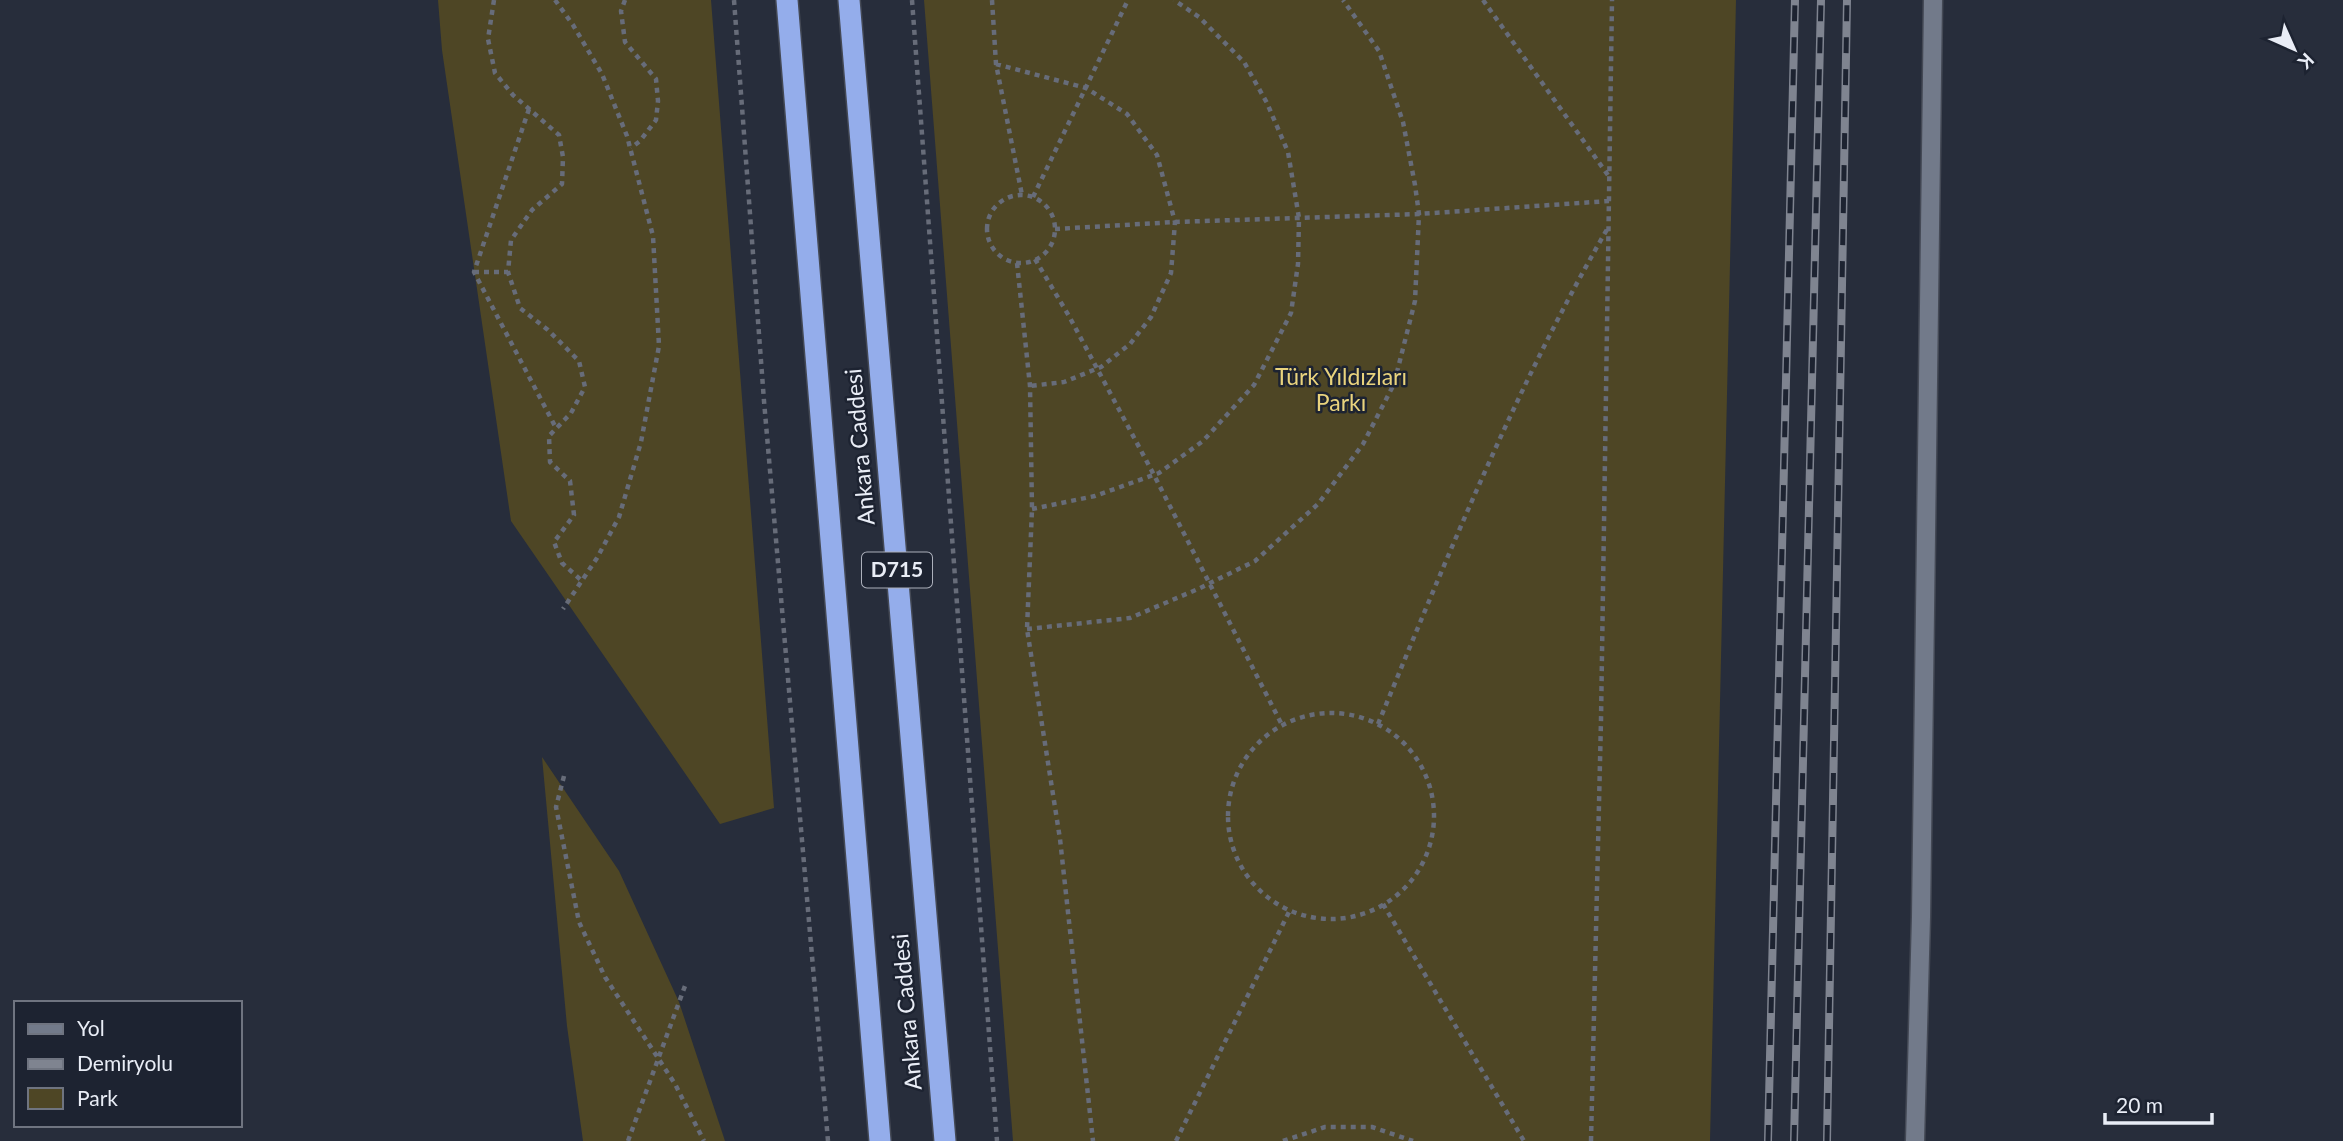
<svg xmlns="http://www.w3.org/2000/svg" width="2343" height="1141" font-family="Lato,sans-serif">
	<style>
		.green { fill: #4e4625 }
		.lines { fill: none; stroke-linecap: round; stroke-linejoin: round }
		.secondary-casing { stroke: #444955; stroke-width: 21 }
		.highway-casing { stroke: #444955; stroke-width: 24 }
		.path { stroke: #676c79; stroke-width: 4.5; stroke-dasharray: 5 5; stroke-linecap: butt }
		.secondary { stroke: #727a8a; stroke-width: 18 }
		.highway { stroke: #94adeb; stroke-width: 21 }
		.rail-casing { stroke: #7f8490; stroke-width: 8 }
		.rail { stroke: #1d2331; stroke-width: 5; stroke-dasharray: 16; stroke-linecap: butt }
		.labels { text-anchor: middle; stroke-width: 5; stroke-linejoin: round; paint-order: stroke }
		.shield { fill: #1d2331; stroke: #acb0bb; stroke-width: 2 }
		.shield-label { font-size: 21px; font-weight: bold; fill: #e9edf6 }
		.park-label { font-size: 23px; fill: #e9d37d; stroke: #1d2331 }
		.street-label { font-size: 23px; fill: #e9edf6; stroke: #1d2331 }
	</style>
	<rect width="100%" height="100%" fill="#272d3b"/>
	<path class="green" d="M438 0H711L774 808 720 824 511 521 442 50Z
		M924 0H1736L1710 1141H1013Z
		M542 757 619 871 679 1002 725 1141H583L567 1026Z"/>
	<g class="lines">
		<g class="secondary-casing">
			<path id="secondary" d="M1915 1141 1921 917 1933 0"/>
		</g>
		<g class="highway-casing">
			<path id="highway" d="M787 0 880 1141
				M849 0 945 1141"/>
		</g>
		<path class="path" d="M494 0 488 39 495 73 513 95 559 135 563 157 562 184 532 210 511 240 508 272 520 308 548 330 579 361 585 387 571 413 549 436 550 462 570 481 574 515 554 542 562 563 582 581
			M555 0 573 25 602 74 627 136 653 236 659 346 641 442 619 517 597 558 563 609
			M625 0 621 11 625 42 656 79 658 101 656 120 640 141 631 148
			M734 0 764 401 828 1141
			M912 0 997 1141
			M992 0 996 64 1022 195
			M1483 0 1610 178
			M996 64 1086 88 1127 114 1157 155 1175 222 1171 273 1151 317 1130 344 1101 367 1064 382 1030 386
			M529 109 474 272 556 428
			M987 229a34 34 0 1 1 68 0a34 34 0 1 1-68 0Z
			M1033 197 1128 0
			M1055 229 1175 222 1419 214 1609 201
			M1035 259 1069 316 1154 475 1282 725
			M1017 263 1030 386 1032 509 1027 629 1060 839 1093 1141
			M474 272H508
			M1032 509 1095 496 1159 473 1203 441 1254 385 1291 313 1298 264 1299 218 1288 152 1267 103 1244 62 1199 17 1174 0
			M1027 629 1130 618 1198 589 1255 561 1318 504 1363 444 1394 384 1415 301 1419 214 1415 185 1403 122 1379 51 1343 0
			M1228 816a103 103 0 1 1 206 0a103 103 0 1 1-206 0Z
			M1378 724C1448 555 1517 384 1609 226
			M564 776 556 807 579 922 605 977 675 1084 704 1141
			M1383 904 1524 1141
			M628 1141 685 986
			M1176 1141 1290 910
			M1283 1141 1325 1127H1372L1413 1141
			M1591 1141 1601 720 1612 0"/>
		<use href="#secondary" class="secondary"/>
		<use href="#highway" class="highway"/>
		<g class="rail-casing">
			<path id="rail" d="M1768 1141 1795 0
				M1794 1141 1821 0
				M1827 1141 1847 0"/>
		</g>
		<use href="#rail" class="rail"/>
	</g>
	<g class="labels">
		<rect class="shield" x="862" y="552.5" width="70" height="35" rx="5"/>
		<g class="shield-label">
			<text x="897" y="577">D715</text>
		</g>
		<g class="park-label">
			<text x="1341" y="385">Türk Yıldızları<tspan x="1341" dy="26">Parkı</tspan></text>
		</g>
		<g class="street-label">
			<text transform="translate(860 447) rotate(-95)" y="8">Ankara Caddesi</text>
			<text transform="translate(907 1012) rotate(-95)" y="8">Ankara Caddesi</text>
		</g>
	</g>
	<rect x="14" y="1001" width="228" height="126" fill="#1d2331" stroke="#6f7480" stroke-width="2"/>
	<rect x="28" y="1024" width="35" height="10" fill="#727a8a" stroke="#6f7480" stroke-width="2"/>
	<text x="77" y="1036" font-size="21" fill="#e9edf6">Yol</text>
	<rect x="28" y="1059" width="35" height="10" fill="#7f8490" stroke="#6f7480" stroke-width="2"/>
	<text x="77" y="1071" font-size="21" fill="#e9edf6">Demiryolu</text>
	<rect x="28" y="1088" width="35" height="21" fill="#4e4625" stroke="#6f7480" stroke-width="2"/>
	<text x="77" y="1106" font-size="21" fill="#e9edf6">Park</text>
	<g transform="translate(2294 49) rotate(135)" stroke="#1d2331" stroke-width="5" paint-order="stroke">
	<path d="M0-5L12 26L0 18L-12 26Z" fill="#e9edf6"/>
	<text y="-10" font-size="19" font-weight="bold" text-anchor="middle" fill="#e9edf6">K</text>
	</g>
	<path d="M2105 1113v10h107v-10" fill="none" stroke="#e9edf6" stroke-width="3.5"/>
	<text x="2116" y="1113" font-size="21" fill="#e9edf6" stroke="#1d2331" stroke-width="5" paint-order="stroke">20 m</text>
</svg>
